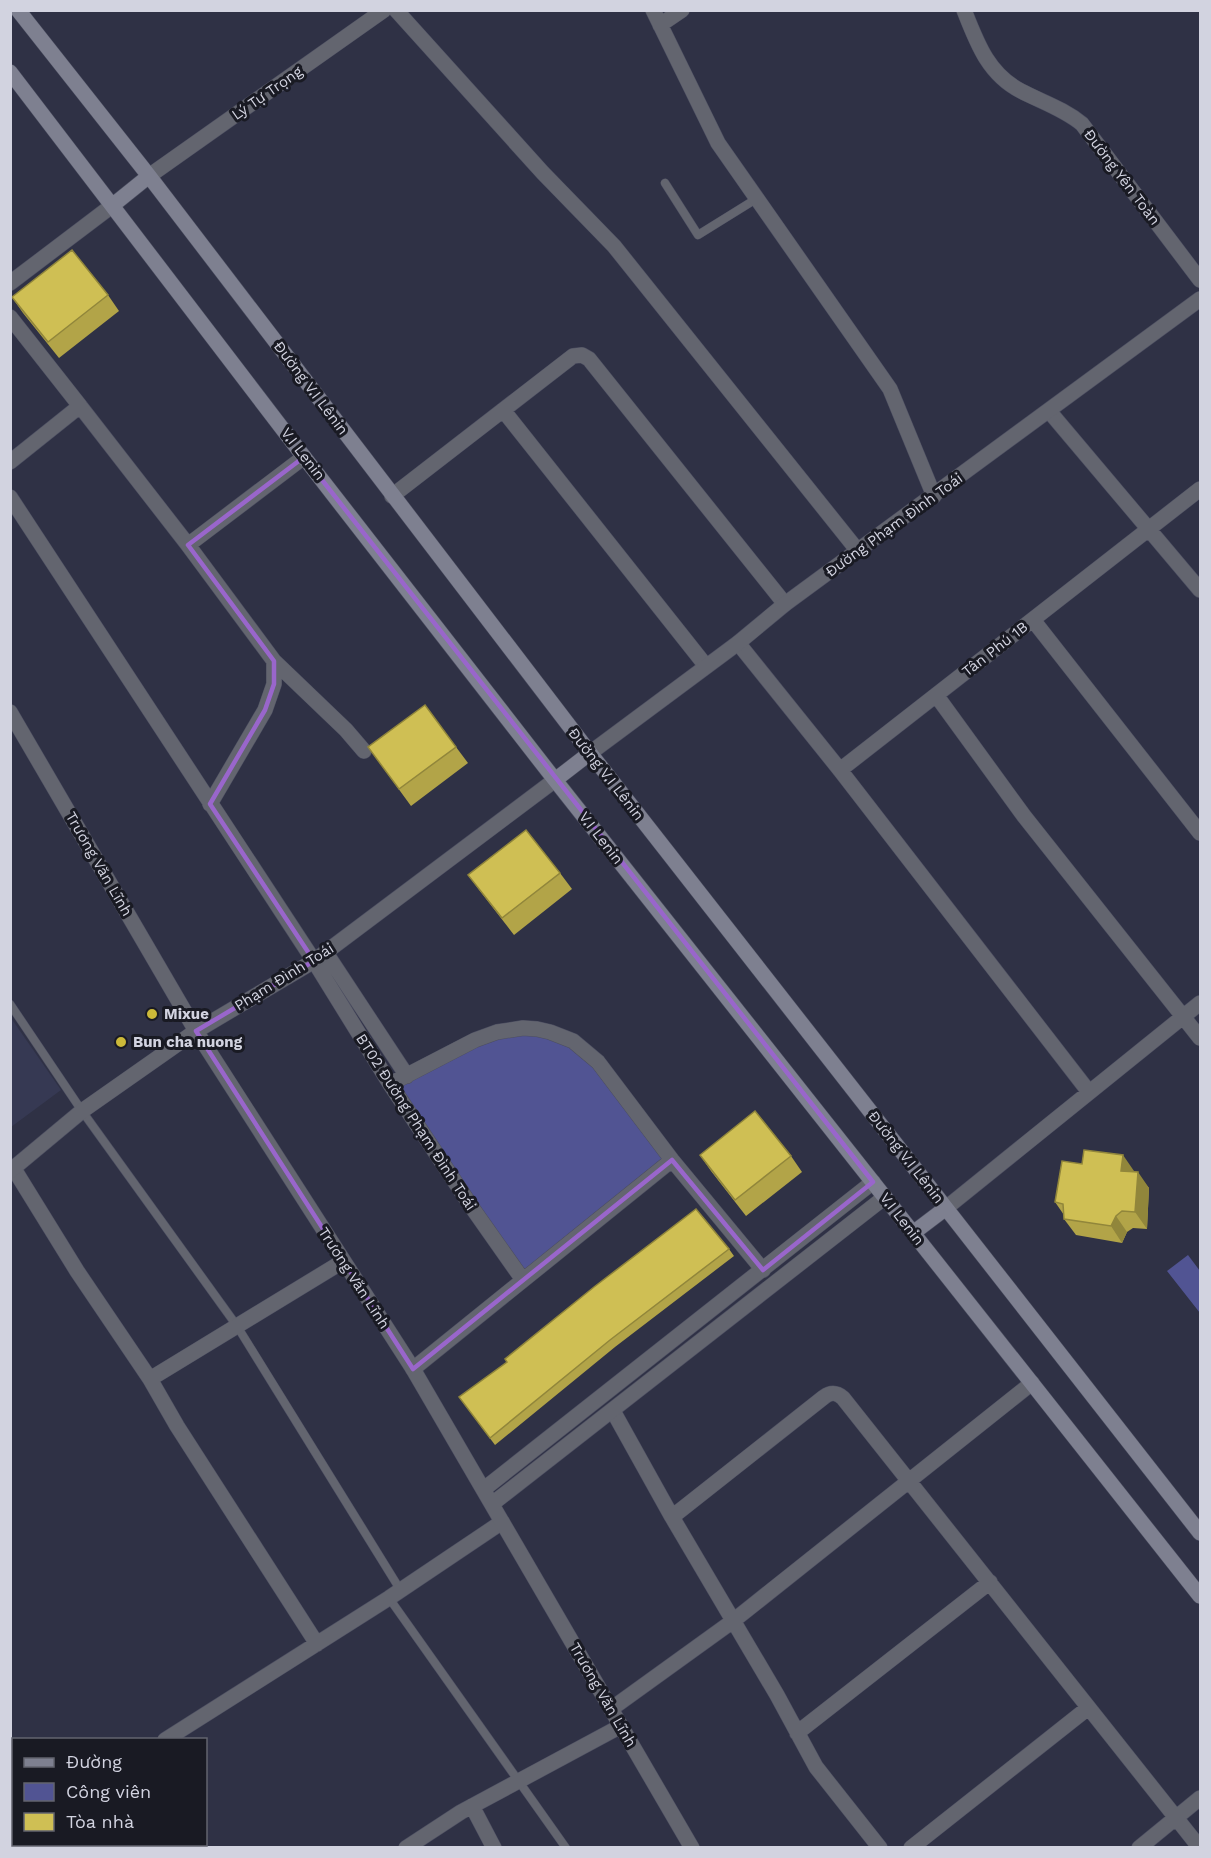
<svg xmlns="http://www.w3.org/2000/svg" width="1211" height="1858" font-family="'Work Sans',sans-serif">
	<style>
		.built { fill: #363953 }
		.green { fill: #515493 }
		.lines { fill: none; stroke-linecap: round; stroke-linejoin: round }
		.service-casing { stroke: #4c4e61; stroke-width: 9 }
		.minor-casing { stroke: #4c4e61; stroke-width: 16 }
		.tertiary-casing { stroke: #4c4e61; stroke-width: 16 }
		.secondary-casing { stroke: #4c4e61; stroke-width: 16 }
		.service { stroke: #63656f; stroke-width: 8 }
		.minor { stroke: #63656f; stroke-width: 15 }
		.tertiary { stroke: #63656f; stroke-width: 15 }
		.secondary { stroke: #7e8090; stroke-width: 15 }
		.wall { fill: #b2a448 }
		.shaded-wall { fill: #91863b }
		.building { fill: #cfbf54; stroke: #91863b; stroke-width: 1.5 }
		.marked { fill: none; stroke: #9966cb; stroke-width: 4.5; stroke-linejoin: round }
		.poi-dot { fill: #ccb939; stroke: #191a23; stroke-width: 2 }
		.labels { text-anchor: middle; stroke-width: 6; stroke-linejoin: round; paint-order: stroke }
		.street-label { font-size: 15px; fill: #d2d3e0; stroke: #191a23 }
		.poi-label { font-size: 15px; font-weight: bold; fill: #d2d3e0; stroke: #191a23; text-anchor: start }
	</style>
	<rect width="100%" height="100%" fill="#2f3145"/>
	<path class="built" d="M11 1018 61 1090 11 1127H10Z"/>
	<path class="green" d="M510 1029 573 1042 672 1160 523 1280 390 1084Z
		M1188 1255 1200 1271V1313L1167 1271Z"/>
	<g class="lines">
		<g class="service-casing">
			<path id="service" d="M665 183 698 235 756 199
				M10 1004 82 1111 237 1326 401 1591
				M389 1598 566 1848"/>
		</g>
		<g class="minor-casing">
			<path id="minor" d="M396 10 543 173 614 246 858 551
				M653 10 718 143 890 389 934 496
				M964 10C977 43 988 74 1021 91 1042 102 1064 109 1082 124L1200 280
				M660 25 682 10
				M10 317 80 406
				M503 410 706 666
				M1049 411 1200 590
				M10 462 80 406 188 545 274 661 346 730 364 751
				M392 496 573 356 582 355 589 359 785 604
				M10 497 314 961 390 1084 473 1209 523 1280
				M188 545 304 457
				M1033 620 1200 833
				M738 643 840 770 1089 1092
				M936 695 1024 816 1200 1038
				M840 770 1200 489
				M210 804 265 710 274 684V661
				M326 953 407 1076
				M390 1084 475 1040 497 1032 523 1028 537 1029 550 1032 573 1041 598 1062 672 1160 763 1270
				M14 1169 77 1271 150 1379 177 1426 317 1644
				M946 1208 1200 1003
				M413 1369 672 1160
				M150 1379 342 1262
				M613 1411 672 1517 777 1695 816 1767 880 1848
				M672 1517 824 1397C831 1392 836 1392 843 1398L1200 1848
				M611 1709 733 1621 1032 1383
				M797 1733 990 1582
				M165 1740 389 1598 502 1522
				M472 1806 494 1848
				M10 1837 14 1835
				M89 1844 91 1848
				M406 1848 461 1812 621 1726
				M911 1848 1088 1708
				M1139 1848 1200 1798"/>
		</g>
		<g class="tertiary-casing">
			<path id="tertiary" d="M149 176 384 10
				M10 283 113 205
				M10 712 196 1031 413 1369 692 1848
				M590 753 738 643 785 604 1200 299
				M10 1171 82 1111 196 1031 314 961 555 780
				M484 1489 873 1182
				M492 1504 885 1197"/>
		</g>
		<g class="secondary-casing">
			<path id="secondary" d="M18 10 149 176 590 753 1200 1533
				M10 72 304 457 555 780 1200 1596
				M113 205 149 176
				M555 780 590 753
				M913 1233 946 1208"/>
		</g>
		<use href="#service" class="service"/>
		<use href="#minor" class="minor"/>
		<use href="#tertiary" class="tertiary"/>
		<use href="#secondary" class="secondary"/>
	</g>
	<path class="wall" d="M108 295 119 311 59 358 23 313 12 297Z
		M368 747H456L468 763 411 806Z
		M560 873 572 889 514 935 480 891 468 875Z
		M700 1155 791 1156 802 1172 746 1216 711 1171Z
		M1082 1164 1134 1171 1149 1188 1147 1229 1133 1228 1127 1232 1122 1243 1076 1235 1064 1219V1215L1055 1202Z
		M729 1249 734 1256 615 1347 495 1445 459 1397Z"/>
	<path class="shaded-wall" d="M1123 1155 1134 1171 1132 1188 1121 1171Z
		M1138 1172 1149 1188 1147 1229 1135 1212Z
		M1116 1216 1127 1232 1122 1243 1111 1226Z"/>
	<path class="building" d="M72 250 108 295 48 342 12 297Z
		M425 705 456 747 399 789 368 747Z
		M526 830 560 873 502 918 468 875Z
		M755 1111 791 1156 735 1200 700 1155Z
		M1084 1150 1123 1155 1121 1171 1138 1172 1135 1212 1122 1211 1116 1216 1111 1226 1064 1219 1063 1204 1055 1202 1062 1161 1082 1164Z
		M696 1209 729 1249 610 1340 490 1438 459 1397 507 1362 505 1359 594 1287Z"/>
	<path class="marked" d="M304 457 873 1182 763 1270 672 1160 413 1369 196 1031 314 961 210 804 265 710 274 684V661L188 545Z"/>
	<g class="poi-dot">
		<circle cx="152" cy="1014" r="6"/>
		<circle cx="121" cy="1042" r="6"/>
	</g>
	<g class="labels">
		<g class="street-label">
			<text transform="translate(267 93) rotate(-35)" y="5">Lý Tự Trọng</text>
			<text transform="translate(1122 177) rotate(53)" y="5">Đường Yên Toàn</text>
			<text transform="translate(311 388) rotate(53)" y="5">Đường V.I Lênin</text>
			<text transform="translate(303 454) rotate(52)" y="5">V.I Lenin</text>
			<text transform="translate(894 525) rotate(-36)" y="5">Đường Phạm Đình Toái</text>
			<text transform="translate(995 649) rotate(-38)" y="5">Tân Phú 1B</text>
			<text transform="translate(606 774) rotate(52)" y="5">Đường V.I Lênin</text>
			<text transform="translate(601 838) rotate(52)" y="5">V.I Lenin</text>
			<text transform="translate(99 864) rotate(60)" y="5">Trương Văn Lĩnh</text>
			<text transform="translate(284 977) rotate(-32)" y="5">Phạm Đình Toái</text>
			<text transform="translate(416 1122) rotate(57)" y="5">BT02 Đường Phạm Đình Toái</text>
			<text transform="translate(906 1157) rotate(52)" y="5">Đường V.I Lênin</text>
			<text transform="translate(902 1219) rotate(52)" y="5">V.I Lenin</text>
			<text transform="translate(354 1278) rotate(57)" y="5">Trương Văn Lĩnh</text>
			<text transform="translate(603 1695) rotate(60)" y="5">Trương Văn Lĩnh</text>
		</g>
		<g class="poi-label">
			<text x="164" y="1019">Mixue</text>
			<text x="133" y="1047">Bun cha nuong</text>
		</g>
	</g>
	<rect width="1211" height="1858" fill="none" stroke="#d2d3e0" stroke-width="24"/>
	<rect x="12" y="1738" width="195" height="108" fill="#191a23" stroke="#63646f" stroke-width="1.5"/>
	<rect x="24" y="1758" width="30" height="9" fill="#7e8090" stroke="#63646f" stroke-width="1.5"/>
	<text x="66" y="1768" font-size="18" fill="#d2d3e0">Đường</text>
	<rect x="24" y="1783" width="30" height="18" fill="#515493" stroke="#63646f" stroke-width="1.5"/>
	<text x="66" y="1798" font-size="18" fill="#d2d3e0">Công viên</text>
	<rect x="24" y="1813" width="30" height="18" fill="#cfbf54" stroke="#63646f" stroke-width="1.5"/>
	<text x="66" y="1828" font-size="18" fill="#d2d3e0">Tòa nhà</text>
</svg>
